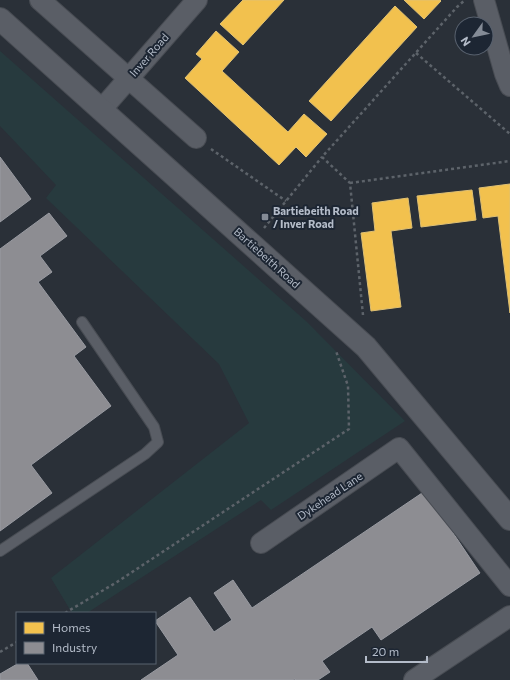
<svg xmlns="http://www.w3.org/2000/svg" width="510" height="680" font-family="Commissioner,sans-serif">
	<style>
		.green { fill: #273a3e }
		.homes { fill: #f2c14e; stroke: #dfc073 }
		.industry { fill: #8d8d92; stroke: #999ba2 }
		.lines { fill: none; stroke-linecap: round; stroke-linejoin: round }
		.service-casing { stroke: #484c53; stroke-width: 12 }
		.minor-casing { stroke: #484c53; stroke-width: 22 }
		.tertiary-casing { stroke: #484c53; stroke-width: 24 }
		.path { stroke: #5d636a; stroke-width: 2.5; stroke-dasharray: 3 3; stroke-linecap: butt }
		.service { stroke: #5a5e66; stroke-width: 10 }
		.minor { stroke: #5a5e66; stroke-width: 20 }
		.tertiary { stroke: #5a5e66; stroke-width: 22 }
		.poi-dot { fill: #848b96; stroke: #1d2633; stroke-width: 1.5 }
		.labels { text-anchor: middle; stroke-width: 4; stroke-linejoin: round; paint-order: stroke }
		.street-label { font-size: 11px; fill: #b4bcc9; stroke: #1d2633 }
		.poi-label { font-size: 11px; font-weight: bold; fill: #b4bcc9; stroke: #1d2633; text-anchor: start }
	</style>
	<rect width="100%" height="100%" fill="#2a3038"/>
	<path class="green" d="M0 51 307 322 405 421 271 510 261 500 87 613H72L51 578 249 423 219 364 46 198 56 185 0 126Z"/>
	<path class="homes" d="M243 0H284L243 45 220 24Z
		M404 0H440L441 1 424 19Z
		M395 6 417 27 331 121 309 101Z
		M216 31 239 52 222 71 288 132 304 114 327 134 306 157 296 147 279 165 185 78 202 59 196 54Z
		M510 184V313L498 216 483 218 479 188Z
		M472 190 476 220 421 227 417 196Z
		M408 198 412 228 391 231 401 307 371 311 361 233 375 231 372 203Z"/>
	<path class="industry" d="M0 157 31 199 0 222Z
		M49 213 67 236 40 256 52 272 38 282 86 347 74 356 111 406 31 465 52 493 0 531V249Z
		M425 491 480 573 381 640 372 627 322 661 330 672 318 680H296L295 679 293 680H141L178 655 155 621 190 597 214 632 232 620 214 593 233 580 252 608Z
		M19 663H27L38 680H0V674Z"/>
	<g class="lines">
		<g class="service-casing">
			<path id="service" d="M0 551 145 454 158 442 154 427 82 322"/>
		</g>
		<g class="minor-casing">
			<path id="minor" d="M40 0 196 138
				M484 0 505 74 510 86
				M101 110 197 0
				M261 543 399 448 510 586
				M414 680 510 616"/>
		</g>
		<g class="tertiary-casing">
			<path id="tertiary" d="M0 19 366 347 510 519"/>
		</g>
		<path class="path" d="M416 53 510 134
			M211 149 286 201
			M350 183 510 161
			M264 228 322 157
			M363 315 350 183 322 157 457 7 465 0
			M65 613 117 582 349 429 348 386 336 351 337 350
			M0 652 17 642"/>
		<use href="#service" class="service"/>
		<use href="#minor" class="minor"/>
		<use href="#tertiary" class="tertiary"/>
	</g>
	<rect class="poi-dot" x="261" y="213" width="8" height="8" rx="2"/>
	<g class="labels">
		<g class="street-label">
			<text transform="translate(149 55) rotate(-49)" y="4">Inver Road</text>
			<text transform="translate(267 258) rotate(42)" y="4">Bartiebeith Road</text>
			<text transform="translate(330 496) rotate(-34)" y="4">Dykehead Lane</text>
		</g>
		<g class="poi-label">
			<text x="273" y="215">Bartiebeith Road<tspan x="273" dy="13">/ Inver Road</tspan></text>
		</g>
	</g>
	<rect x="16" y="612" width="140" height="52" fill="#1d2633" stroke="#59626f"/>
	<rect x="24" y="622" width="20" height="12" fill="#f2c14e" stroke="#59626f"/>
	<text x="52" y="632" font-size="12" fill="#b4bcc9">Homes</text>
	<rect x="24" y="642" width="20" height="12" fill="#8d8d92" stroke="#59626f"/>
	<text x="52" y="652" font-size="12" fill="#b4bcc9">Industry</text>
	<g transform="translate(474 36) rotate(237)"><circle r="19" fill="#1d2633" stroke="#59626f"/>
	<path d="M0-3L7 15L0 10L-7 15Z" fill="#848b96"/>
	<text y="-6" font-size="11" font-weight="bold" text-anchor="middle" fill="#b4bcc9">N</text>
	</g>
	<path d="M366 656v6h61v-6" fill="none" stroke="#b4bcc9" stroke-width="2"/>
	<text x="372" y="656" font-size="12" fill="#b4bcc9" stroke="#1d2633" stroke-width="3" paint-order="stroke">20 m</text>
</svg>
